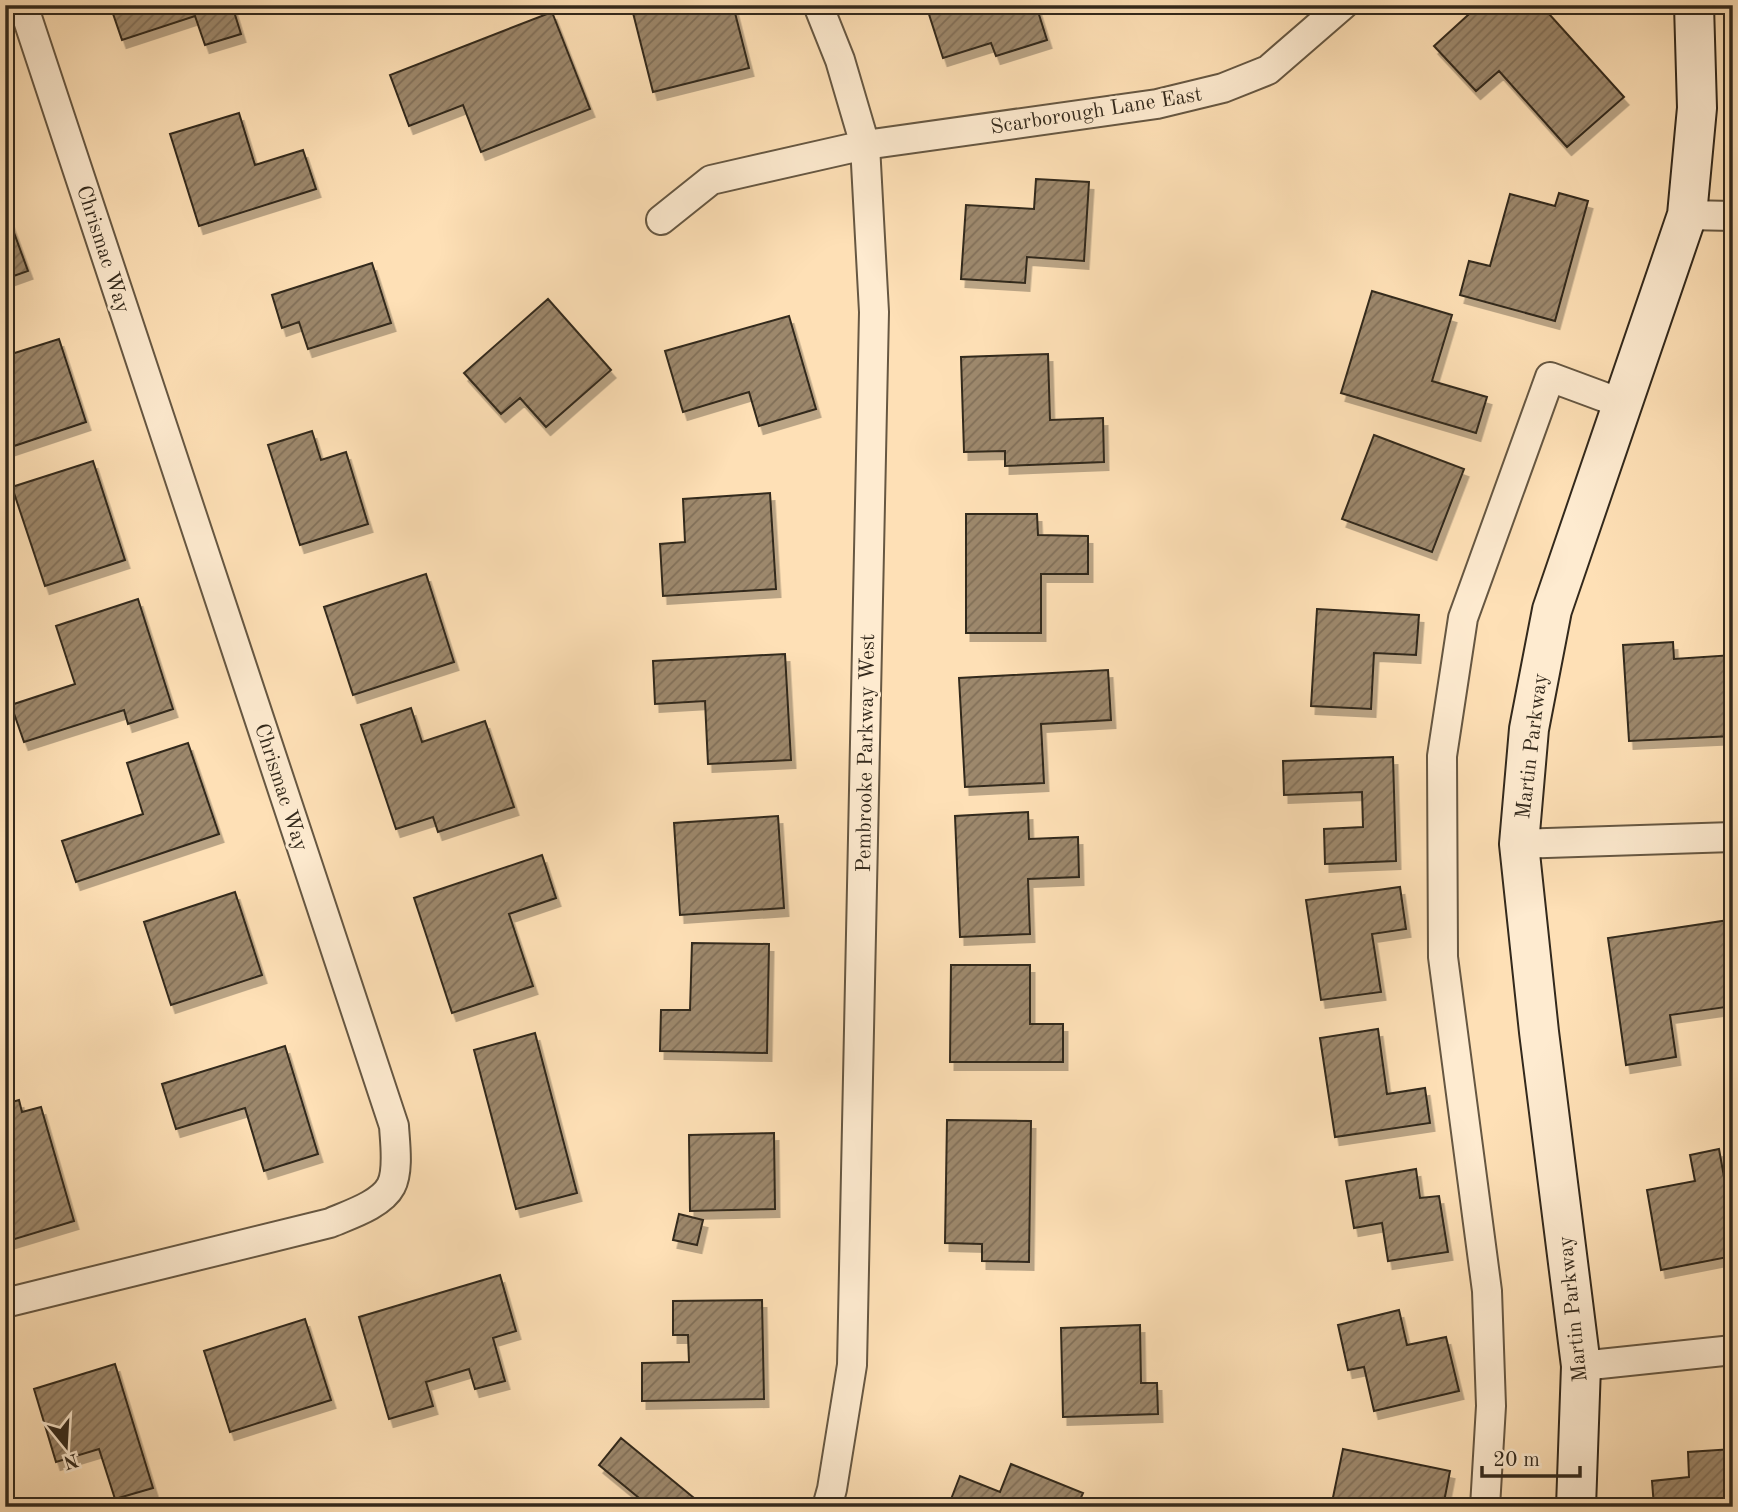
<svg xmlns="http://www.w3.org/2000/svg" width="1738" height="1512" font-family="'Old Standard TT',serif">
	<style>
		.building { fill: url(#building-hatch); stroke: #33291c; stroke-width: 2; filter: url(#shadow) }
		.lines { fill: none; stroke-linecap: round; stroke-linejoin: round }
		.street-casing { stroke: #665742; stroke-width: 32 }
		.secondary-casing { stroke: #33291c; stroke-width: 42 }
		.street { stroke: #feebd0; stroke-width: 28 }
		.secondary { stroke: #feebd0; stroke-width: 38 }
		.labels { text-anchor: middle; stroke-width: 6; stroke-linejoin: round; paint-order: stroke }
		.street-label { font-size: 21px; fill: #33291c; stroke: #feebd0 }
	</style>
	<defs>
		<pattern id="building-hatch" width="6" height="6" patternUnits="userSpaceOnUse" patternTransform="scale(1.75)"><rect width="6" height="6" fill="#9d886c"/><path d="M-1 1l2-2M0 6l6-6M5 7l2-2" fill="none" stroke="#816f58"/></pattern>
		<filter id="shadow"><feDropShadow dx="4.5" dy="8" stdDeviation="0" flood-color="#0004"/></filter>
	</defs>
	<rect width="100%" height="100%" fill="#fee0b6"/>
	<filter id="stains"><feTurbulence type="fractalNoise" baseFrequency=".00286" numOctaves="4"/><feColorMatrix values="0 0 0 0 .2 0 0 0 0 .09 0 0 0 0 .02 0 0 0 .5 -.17"/></filter>
	<radialGradient id="worn" r=".72"><stop offset=".6" stop-color="#630" stop-opacity="0"/><stop offset="1" stop-color="#630" stop-opacity=".3"/></radialGradient>
	<path class="building" d="M110 5H232L241 34 205 45 195 16 122 40Z
		M631 5H672L674 12 701 5H733L749 68 653 92Z
		M926 5H1036L1047 40 996 56 991 43 943 58Z
		M1479 5H1541L1624 97 1567 147 1499 71 1476 91 1434 46Z
		M552 12 590 109 481 152 463 105 409 126 390 75Z
		M239 113 255 165 303 150 316 189 199 226 170 134Z
		M1036 179 1089 182 1084 261 1027 257 1025 283 961 279 966 205 1034 209Z
		M1559 193 1588 201 1555 321 1460 295 1469 261 1490 266 1510 194 1555 206Z
		M5 208 28 271 5 279Z
		M372 263 391 323 308 349 299 322 282 328 272 295Z
		M1372 291 1452 315 1432 381 1487 397 1476 433 1341 393Z
		M548 299 611 370 546 427 520 398 501 414 464 373Z
		M789 316 816 409 759 426 749 392 683 412 665 351Z
		M59 339 86 422 5 449V356Z
		M1048 354 1050 420 1103 418 1104 462 1005 466V451L964 452 961 357Z
		M312 431 321 460 346 452 368 524 300 545 268 445Z
		M1374 435 1464 469 1432 552 1342 519Z
		M93 461 125 560 45 586 12 487Z
		M770 493 776 589 663 596 660 544 685 542 683 499Z
		M966 514H1037L1038 535 1088 536V574H1041V633H966Z
		M426 574 454 662 353 695 324 607Z
		M138 599 173 709 128 724 124 710 24 742 11 705 75 684 56 626Z
		M1317 609 1419 615 1416 655 1374 653 1371 709 1311 706Z
		M1673 642 1674 659 1733 655V736L1629 741 1623 645Z
		M785 654 791 760 708 764 705 701 655 704 653 661Z
		M1108 670 1111 720 1041 724 1044 783 965 787 959 678Z
		M411 708 422 742 485 721 514 807 438 832 433 817 396 829 361 725Z
		M188 743 219 834 76 882 62 841 143 814 127 763Z
		M1393 757 1396 861 1325 864 1324 829 1363 827 1362 792 1284 795 1283 761Z
		M1028 812 1029 839 1078 837 1079 877 1028 879 1030 934 960 937 955 816Z
		M778 816 784 908 680 915 674 823Z
		M542 855 556 898 509 914 533 986 452 1013 414 898Z
		M1400 887 1406 929 1372 934 1381 992 1321 1000 1306 900Z
		M235 892 262 975 171 1005 144 922Z
		M1729 920 1733 948V1006L1670 1015 1676 1057 1626 1065 1608 938Z
		M692 943 769 944 767 1053 660 1051 661 1010H690Z
		M951 965H1030V1024H1063V1062H950Z
		M1378 1029 1387 1094 1425 1088 1430 1123 1335 1137 1320 1038Z
		M535 1033 577 1193 516 1209 474 1050Z
		M285 1046 318 1154 264 1171 245 1108 176 1129 162 1084Z
		M19 1100 22 1112 41 1107 74 1221 5 1242V1104Z
		M947 1120 1031 1121 1029 1262 982 1261V1244L945 1243Z
		M774 1133 775 1209 690 1211 689 1135Z
		M1719 1149 1724 1177 1733 1176V1256L1661 1270 1647 1190 1695 1181 1690 1155Z
		M1416 1169 1420 1198 1439 1196 1448 1252 1388 1261 1382 1223 1354 1228 1346 1181Z
		M679 1214 703 1220 697 1245 673 1240Z
		M500 1275 516 1331 493 1338 505 1381 475 1389 469 1369 426 1382 433 1406 389 1419 359 1317Z
		M762 1300 764 1399 642 1401V1363L689 1362 688 1335H673V1301Z
		M1399 1310 1407 1345 1446 1337 1459 1391 1374 1411 1364 1367 1348 1370 1338 1325Z
		M305 1319 331 1400 230 1432 204 1351Z
		M1140 1325 1141 1383H1157L1158 1414 1063 1417 1061 1328Z
		M115 1364 153 1488 115 1499 99 1449 56 1462 34 1389Z
		M621 1438 705 1507H650L599 1465Z
		M1343 1449 1450 1471 1443 1507 1429 1504 1428 1507H1331Z
		M1733 1449V1507H1654L1652 1481 1689 1477 1688 1452Z
		M1011 1464 1083 1493 1077 1507H948L960 1476 1000 1492Z"/>
	<g class="lines">
		<g class="street-casing">
			<path id="street" d="M818 5 840 60 865 145 874 312 852 1365 832 1489 827 1507
				M1687 215 1733 216
				M661 220 711 180 865 145 1157 104 1223 88 1268 70 1343 5
				M1519 844 1733 837
				M5 1303 330 1223C348 1215 381 1205 391 1186 399 1171 395 1143 394 1126L23 5
				M1581 1366 1733 1350
				M1485 1507 1491 1406 1487 1291 1443 957 1442 756 1463 618 1550 377 1623 404"/>
		</g>
		<g class="secondary-casing">
			<path id="secondary" d="M1576 1507 1581 1366 1539 1032 1519 844 1529 729 1552 610 1687 215 1697 108 1694 5"/>
		</g>
		<use href="#street" class="street"/>
		<use href="#secondary" class="secondary"/>
	</g>
	<g class="labels">
		<g class="street-label">
			<text transform="translate(1096 110) rotate(-9)" y="7">Scarborough Lane East</text>
			<text transform="translate(104 249) rotate(72)" y="7">Chrismac Way</text>
			<text transform="translate(1531 746) rotate(-83)" y="7">Martin Parkway</text>
			<text transform="translate(865 753) rotate(-89)" y="7">Pembrooke Parkway West</text>
			<text transform="translate(282 787) rotate(72)" y="7">Chrismac Way</text>
			<text transform="translate(1572 1309) rotate(-96)" y="7">Martin Parkway</text>
		</g>
	</g>
	<rect width="1738" height="1512" fill="none" stroke="#fee0b6" stroke-width="28"/>
	<rect x="7" y="7" width="1724" height="1498" fill="none" stroke="#33291c" stroke-width="3.5"/>
	<rect x="14" y="14" width="1710" height="1484" fill="none" stroke="#33291c" stroke-width="2"/>
	<g transform="translate(66 1446) rotate(162)" stroke="#feebd0" stroke-width="5" paint-order="stroke">
	<path d="M0-5L12 26L0 18L-12 26Z" fill="#33291c"/>
	<text y="-10" font-size="19" font-weight="bold" text-anchor="middle" fill="#33291c">N</text>
	</g>
	<path d="M1482 1466v10h98v-10" fill="none" stroke="#33291c" stroke-width="3.5"/>
	<text x="1493" y="1466" font-size="21" fill="#33291c" stroke="#feebd0" stroke-width="5" paint-order="stroke">20 m</text>
	<rect width="100%" height="100%" filter="url(#stains)"/>
	<rect width="100%" height="100%" fill="url(#worn)"/>
</svg>
